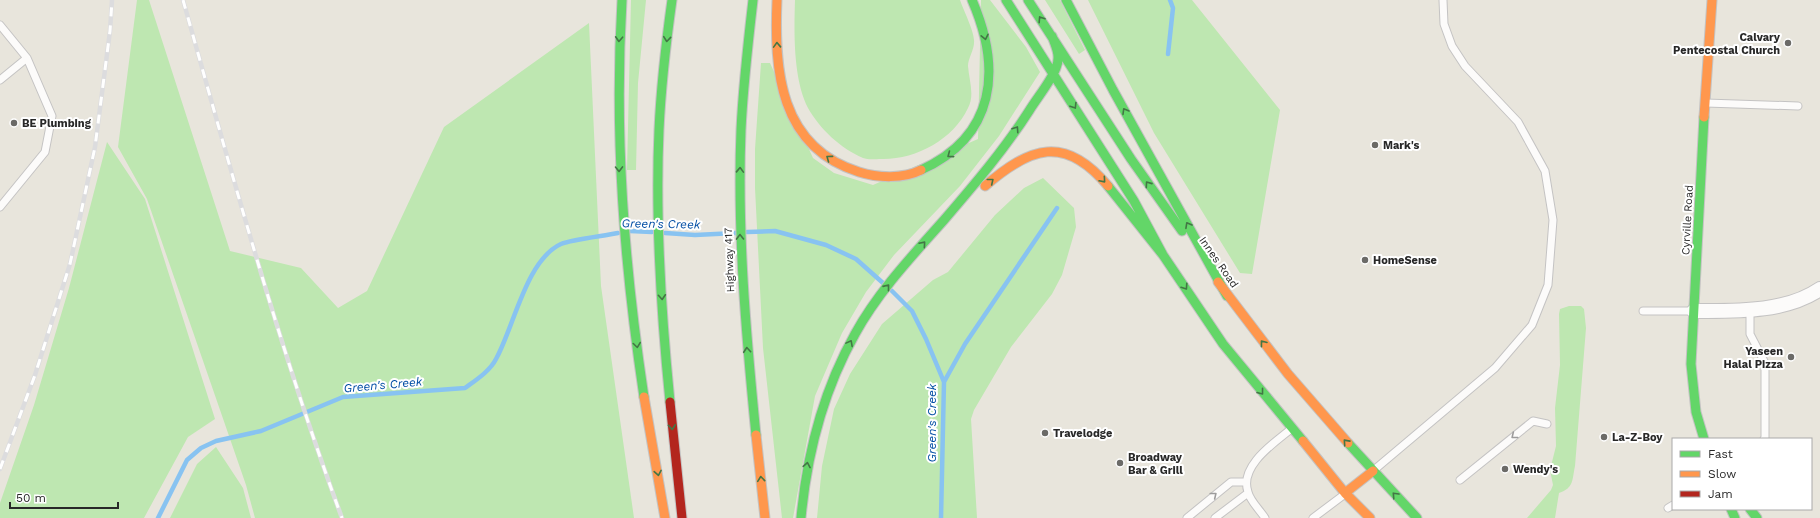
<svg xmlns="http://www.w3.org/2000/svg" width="1820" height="518" font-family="'Work Sans',sans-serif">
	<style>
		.green { fill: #bee7b1 }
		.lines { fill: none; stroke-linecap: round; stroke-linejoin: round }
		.stream { stroke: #88c3f1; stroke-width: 4.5 }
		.lane-casing { stroke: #c4c3c3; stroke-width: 9 }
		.street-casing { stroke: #c4c3c3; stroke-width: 16 }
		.fast-casing { stroke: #c4c3c3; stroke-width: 11 }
		.slow-casing { stroke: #c4c3c3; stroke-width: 11 }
		.jam-casing { stroke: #c4c3c3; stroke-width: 11 }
		.lane { stroke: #fcfbfa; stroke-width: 7 }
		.street { stroke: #fcfbfa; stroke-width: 14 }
		.fast { stroke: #63d668; stroke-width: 9 }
		.slow { stroke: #ff974d; stroke-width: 9 }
		.jam { stroke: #b3261e; stroke-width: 9 }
		.rail-casing { stroke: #dcdcde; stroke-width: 4.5 }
		.rail { stroke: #fff; stroke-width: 3; stroke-dasharray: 9; stroke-linecap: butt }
		.oneway { stroke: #437645 }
		.oneway2 { stroke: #9d9c9c }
		.poi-dot { fill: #6b6a67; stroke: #fff; stroke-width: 1.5 }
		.labels { text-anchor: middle; stroke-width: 4; stroke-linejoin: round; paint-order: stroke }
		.poi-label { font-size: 11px; font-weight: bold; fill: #282828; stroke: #fff; text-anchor: start }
		.street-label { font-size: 11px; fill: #282828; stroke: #fff }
		.water-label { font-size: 12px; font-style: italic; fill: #004da4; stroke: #fff }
	</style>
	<rect width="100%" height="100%" fill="#e8e5dc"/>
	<path class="green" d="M137 0H149L230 251 301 268 338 308 367 291 444 127 589 23 601 286 634 518H255L246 485 147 199 118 147Z
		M631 0H646L638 83 636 170H627Z
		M795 0H960C963 9 974 31 974 40 975 49 968 58 968 66 969 80 975 95 968 108 953 140 915 160 881 159 876 159 868 160 863 158 840 148 820 129 808 108 793 79 794 32 795 0Z
		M981 0H990L1026 47 1040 72 999 136 960 186 894 255 866 292 842 333 815 396 793 518H782L763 348 755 188V149L761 63H770L813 158 834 173 873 185 978 139Z
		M1045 0H1060L1085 50 1079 54Z
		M1088 0H1192L1280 110 1252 274 1240 273 1154 133Z
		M107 142 145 199 215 419 188 437 144 518H0V503L34 405 69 288Z
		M1043 178 1074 208 1076 227 1062 275 1052 294 1011 347 974 410 971 419 977 518H817L822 466 834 409 850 374 882 324 933 280 948 272 995 215 1024 188Z
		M1569 306H1581L1584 309 1586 328 1575 466C1572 480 1574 488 1559 493L1555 518H1527L1551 490 1553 485 1550 470 1556 446 1555 408 1560 365 1559 314 1560 309Z
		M216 447 243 488 251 518H170L197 464Z"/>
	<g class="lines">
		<path class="stream" d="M1168 54 1173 8 1170 0
			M630 231 652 232
			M747 232 775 231 826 245 856 259 883 283
			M665 233 695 235 736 233
			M892 291 912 311 926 339 944 382 941 518
			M944 382 965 344 1057 208
			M158 518 187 460 201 448 216 441 261 431 343 397 465 388C476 380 490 371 496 359 514 327 526 260 561 244 573 239 604 236 618 233"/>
		<g class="lane-casing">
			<path id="lane" d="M0 25 27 58 52 116 45 152 0 207
				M0 80 27 58
				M1706 103 1798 106
				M1750 309V334L1765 363V438L1764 439
				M1643 311H1692
				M1374 470 1495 368 1532 325 1548 285 1553 220 1545 171 1518 122 1465 66 1452 46 1444 24 1443 0
				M1460 480 1533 421 1547 424
				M1668 508 1673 505
				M1187 518 1231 482H1246
				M1215 518 1248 493
				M1265 518C1260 510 1250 501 1248 492 1239 466 1274 443 1291 429
				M1313 518 1345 494"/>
		</g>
		<g class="street-casing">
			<path id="street" d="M1694 311C1735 311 1785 313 1820 289"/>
		</g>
		<g class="fast-casing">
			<path id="fast" d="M622 0C614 135 624 264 644 397
				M753 0C748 43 743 86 741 130 737 232 746 334 756 435
				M1006 0 1134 201 1163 255 1223 344 1303 441
				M1028 0 1131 159 1182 231
				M1066 0 1113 90 1227 296
				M921 170C996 136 1002 69 972 0
				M1108 186 1163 255
				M670 402C661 312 655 220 659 130 661 86 666 43 672 0
				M1704 439 1696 412 1691 364 1704 117
				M1348 443 1417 518
				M1731 509 1735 518
				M1750 509 1757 518
				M801 518C807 453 823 391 855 334 878 292 912 256 944 220 974 185 1004 150 1029 111 1037 98 1051 81 1056 68 1061 56 1056 47 1052 36"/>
		</g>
		<g class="slow-casing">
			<path id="slow" d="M777 0C774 70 779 147 859 172 878 178 903 179 921 170
				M1704 117 1712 0
				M985 186C1030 147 1065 134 1108 186
				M1218 282 1288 374 1348 443
				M644 397 665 518
				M756 435 765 518
				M1303 441 1345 493 1370 518
				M1345 493 1373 471"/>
		</g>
		<g class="jam-casing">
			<path id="jam" d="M670 402 682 518"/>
		</g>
		<use href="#lane" class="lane"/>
		<use href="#street" class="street"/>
		<use href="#fast" class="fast"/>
		<use href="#slow" class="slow"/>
		<use href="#jam" class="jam"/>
		<g class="rail-casing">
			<path id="rail" d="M183 0C232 174 279 348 342 518
				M0 469 35 375 70 264 95 147 110 31 112 0"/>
		</g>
		<use href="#rail" class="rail"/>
	</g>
	<defs><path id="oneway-chevron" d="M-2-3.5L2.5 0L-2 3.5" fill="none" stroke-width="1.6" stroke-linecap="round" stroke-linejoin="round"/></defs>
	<g class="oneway">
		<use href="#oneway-chevron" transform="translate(1041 19) rotate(-123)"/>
		<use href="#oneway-chevron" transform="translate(985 37) rotate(78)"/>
		<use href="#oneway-chevron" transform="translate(619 39) rotate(93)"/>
		<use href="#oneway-chevron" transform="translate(667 39) rotate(96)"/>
		<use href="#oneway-chevron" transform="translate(777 45) rotate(-92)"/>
		<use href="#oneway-chevron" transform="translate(1074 106) rotate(58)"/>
		<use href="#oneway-chevron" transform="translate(1125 111) rotate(-120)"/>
		<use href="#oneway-chevron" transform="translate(1016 129) rotate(-56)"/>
		<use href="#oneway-chevron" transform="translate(950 155) rotate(143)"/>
		<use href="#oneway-chevron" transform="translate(829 158) rotate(-144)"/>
		<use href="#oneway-chevron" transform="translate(619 169) rotate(89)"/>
		<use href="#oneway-chevron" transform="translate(740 170) rotate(-88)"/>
		<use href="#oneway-chevron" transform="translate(1103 180) rotate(49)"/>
		<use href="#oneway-chevron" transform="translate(991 181) rotate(-39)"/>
		<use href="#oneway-chevron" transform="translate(1148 184) rotate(-125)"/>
		<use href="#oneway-chevron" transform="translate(1188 225) rotate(-119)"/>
		<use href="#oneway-chevron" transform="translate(740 237) rotate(-91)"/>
		<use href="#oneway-chevron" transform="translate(923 244) rotate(-49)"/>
		<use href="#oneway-chevron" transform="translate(887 287) rotate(-51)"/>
		<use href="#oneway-chevron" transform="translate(1185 287) rotate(56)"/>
		<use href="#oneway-chevron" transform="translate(662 297) rotate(86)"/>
		<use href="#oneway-chevron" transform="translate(850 343) rotate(-62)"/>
		<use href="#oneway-chevron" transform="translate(1263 343) rotate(-128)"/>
		<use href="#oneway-chevron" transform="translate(637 345) rotate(82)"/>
		<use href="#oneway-chevron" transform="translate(747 350) rotate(-95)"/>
		<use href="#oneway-chevron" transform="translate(1261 392) rotate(52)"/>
		<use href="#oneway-chevron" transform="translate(672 427) rotate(85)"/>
		<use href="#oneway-chevron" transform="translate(1346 442) rotate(-132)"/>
		<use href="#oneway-chevron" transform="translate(807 465) rotate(-80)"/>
		<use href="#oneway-chevron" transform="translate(658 473) rotate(80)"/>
		<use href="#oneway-chevron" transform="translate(761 479) rotate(-96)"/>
		<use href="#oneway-chevron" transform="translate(1395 495) rotate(-133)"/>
	</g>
	<g class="oneway2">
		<use href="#oneway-chevron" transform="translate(1514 436) rotate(141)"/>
		<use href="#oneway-chevron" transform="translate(1214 495) rotate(-39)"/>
	</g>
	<g class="poi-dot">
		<circle cx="1788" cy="43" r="4"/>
		<circle cx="14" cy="123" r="4"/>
		<circle cx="1375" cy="145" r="4"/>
		<circle cx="1365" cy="260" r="4"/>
		<circle cx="1791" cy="357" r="4"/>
		<circle cx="1045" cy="433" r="4"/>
		<circle cx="1604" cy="437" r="4"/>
		<circle cx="1120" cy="463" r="4"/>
		<circle cx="1505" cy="469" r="4"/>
	</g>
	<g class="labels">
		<g class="poi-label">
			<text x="1780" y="41" text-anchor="end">Calvary<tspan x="1780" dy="13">Pentecostal Church</tspan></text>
			<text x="22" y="127">BE Plumbing</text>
			<text x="1383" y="149">Mark's</text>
			<text x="1373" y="264">HomeSense</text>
			<text x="1783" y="355" text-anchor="end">Yaseen<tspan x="1783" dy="13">Halal Pizza</tspan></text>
			<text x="1053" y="437">Travelodge</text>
			<text x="1612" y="441">La-Z-Boy</text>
			<text x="1128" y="461">Broadway<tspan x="1128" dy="13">Bar &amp; Grill</tspan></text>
			<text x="1513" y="473">Wendy's</text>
		</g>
		<g class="street-label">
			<text transform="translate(1687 220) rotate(-87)" y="4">Cyrville Road</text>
			<text transform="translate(729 260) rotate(-92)" y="4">Highway 417</text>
			<text transform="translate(1219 262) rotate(55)" y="4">Innes Road</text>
		</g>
		<g class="water-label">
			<text transform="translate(661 224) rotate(1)" y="4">Green's Creek</text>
			<text transform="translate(383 385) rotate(-5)" y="4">Green's Creek</text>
			<text transform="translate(932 423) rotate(-90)" y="4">Green's Creek</text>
		</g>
	</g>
	<rect x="1672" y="438" width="140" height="72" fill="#ffffff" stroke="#a9a9a9"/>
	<rect x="1680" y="451" width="20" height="6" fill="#63d668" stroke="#a9a9a9"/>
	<text x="1708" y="458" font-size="12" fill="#282828">Fast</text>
	<rect x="1680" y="471" width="20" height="6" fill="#ff974d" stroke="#a9a9a9"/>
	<text x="1708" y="478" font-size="12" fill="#282828">Slow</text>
	<rect x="1680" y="491" width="20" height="6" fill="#b3261e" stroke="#a9a9a9"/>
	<text x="1708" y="498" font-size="12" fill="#282828">Jam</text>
	<path d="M10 502v6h108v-6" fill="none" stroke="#282828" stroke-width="2"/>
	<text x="16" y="502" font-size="12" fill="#282828" stroke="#ffffff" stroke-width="3" paint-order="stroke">50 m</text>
</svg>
